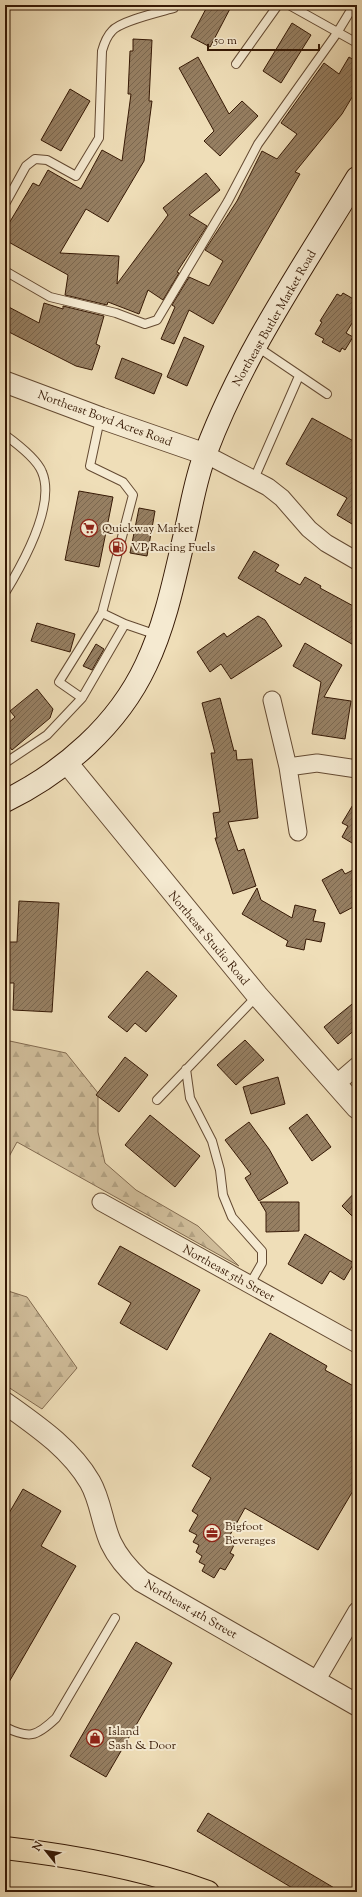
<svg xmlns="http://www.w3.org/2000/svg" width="362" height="1897" font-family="'Sorts Mill Goudy',serif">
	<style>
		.forest { fill: url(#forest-firs); stroke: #836b50 }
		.building { fill: url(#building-hatch); stroke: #361905 }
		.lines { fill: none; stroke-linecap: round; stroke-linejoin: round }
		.service-casing { stroke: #644a32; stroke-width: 10 }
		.minor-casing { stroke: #644a32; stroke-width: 19 }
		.tertiary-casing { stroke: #644a32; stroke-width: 23 }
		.secondary-casing { stroke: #361905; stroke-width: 24 }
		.primary-casing { stroke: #361905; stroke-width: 24 }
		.service { stroke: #f5ead1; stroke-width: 8 }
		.minor { stroke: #f5ead1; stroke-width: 17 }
		.tertiary { stroke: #f5ead1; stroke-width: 21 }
		.secondary { stroke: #f5ead1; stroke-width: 22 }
		.primary { stroke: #efdeb8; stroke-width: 22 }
		.rail { stroke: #361905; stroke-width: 3; stroke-dasharray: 7 7; stroke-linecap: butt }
		.labels { text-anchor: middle; stroke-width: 4; stroke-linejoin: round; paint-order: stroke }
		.street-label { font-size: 12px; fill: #361905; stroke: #f5ead1 }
		.poi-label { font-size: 12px; fill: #361905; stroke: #f5ead1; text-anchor: start }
	</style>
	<defs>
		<pattern id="forest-firs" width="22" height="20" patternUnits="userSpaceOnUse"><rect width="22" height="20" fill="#d0bd9a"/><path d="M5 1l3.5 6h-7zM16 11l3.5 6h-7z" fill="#b3a283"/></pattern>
		<pattern id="building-hatch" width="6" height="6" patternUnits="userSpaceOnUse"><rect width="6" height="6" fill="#967f62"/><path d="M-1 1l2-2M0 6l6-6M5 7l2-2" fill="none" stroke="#7b674f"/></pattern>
	</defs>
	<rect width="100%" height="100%" fill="#efdeb8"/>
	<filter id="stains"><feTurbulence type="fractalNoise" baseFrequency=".005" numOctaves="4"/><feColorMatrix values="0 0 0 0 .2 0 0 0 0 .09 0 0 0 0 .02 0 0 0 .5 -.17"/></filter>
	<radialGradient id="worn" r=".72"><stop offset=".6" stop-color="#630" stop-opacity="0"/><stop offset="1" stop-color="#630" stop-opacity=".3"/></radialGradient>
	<path class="forest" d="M5 1040 66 1053 98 1093V1132L105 1163 136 1190 198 1226 239 1266 17 1142 5 1164Z
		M5 1290 27 1297 77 1368 42 1409 5 1385Z"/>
	<path class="building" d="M208 5H232L210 47 191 37Z
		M292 23 311 35 281 83 263 71Z
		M133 39 152 40 149 101H152L144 161 108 222 86 209 60 253 119 256 117 284 168 215 163 208 206 173 220 190 189 215 207 226 177 272 179 273 163 300 148 290 139 314 108 302 107 305 65 295 68 275 5 240V230L33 183 39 186 48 170 81 189 102 150 122 161 131 94H128L130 51H133Z
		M198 57 229 114 242 101 258 116 220 156 204 141 214 131 179 68Z
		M349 57 357 62V89L342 114 295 172 300 174 213 324 189 310 174 344 161 339 175 307 172 305 189 277 209 286 223 261 205 250 237 201 262 151 277 159 297 134 281 123 324 63 339 74Z
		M70 89 90 101 61 151 41 140Z
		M343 293 357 301V315L346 333 353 337 345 350 342 348 340 352 322 342 324 339 315 334 322 322 320 321 337 294 341 296Z
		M44 303 63 309V306L104 316 96 344 100 346 92 370 76 366 5 330V305L39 323Z
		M184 337 204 346 187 386 167 377Z
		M122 358 162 374 154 394 115 378Z
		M312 418 357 443V527L337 515 347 498 286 464Z
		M79 491 113 497 99 567 65 560Z
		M139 508 155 511 147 556 130 553Z
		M254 551 279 565 275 571 300 585 305 577 321 586 320 588 357 608V647L238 578Z
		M258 616 265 620 282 646 231 679 221 664 210 672 197 652 224 633 227 637Z
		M37 623 75 634 70 652 31 641Z
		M305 643 342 665 324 697 351 701 345 739 312 734 321 682 293 666Z
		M96 644 104 649 92 670 83 666Z
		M37 689 53 709 50 718 12 750 5 741V726L15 717 10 711Z
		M220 698 234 751 236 750 237 760 252 759 258 818 228 822 238 851 244 849 256 886 233 894 215 838H217L213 813 220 812 211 753H215L202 703Z
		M357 798V846L342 837 348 826 342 823Z
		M357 868V905L340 914 322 880 342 869 345 874Z
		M257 888 261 900 292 918 295 905 316 910 313 921 325 923 321 942 306 939 304 950 286 946 288 941 242 914Z
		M19 901 59 903 52 1012 13 1010 14 983H5V942H17Z
		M147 971 177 996 146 1032 135 1023 127 1032 108 1017Z
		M357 1000V1028L338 1044 324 1027Z
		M245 1040 264 1060 236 1085 217 1065Z
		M125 1057 148 1075 119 1112 96 1095Z
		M278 1077 285 1104 251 1114 243 1087Z
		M307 1114 331 1147 312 1161 289 1128Z
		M150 1115 200 1156 175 1187 125 1145Z
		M249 1122 269 1149 288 1183 259 1201 245 1178 251 1174 225 1140Z
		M357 1190V1221L342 1206Z
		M260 1202H299V1231L266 1232V1212Z
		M305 1234 354 1263 344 1280 330 1271 322 1284 288 1264Z
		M120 1246 200 1290 167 1350 120 1323 131 1303 98 1284Z
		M270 1333 327 1366 325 1370 357 1388V1484L318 1550 245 1508 230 1535 237 1539 230 1553 234 1555 225 1570 220 1568 214 1578 202 1571 205 1565 199 1562 202 1556 196 1552 199 1545 193 1542 197 1535 189 1531 198 1515 192 1511 211 1478 192 1466Z
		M23 1489 61 1511 41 1546 76 1566 5 1689V1520Z
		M136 1642 172 1663 106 1777 70 1756Z
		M208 1813 341 1892H299L197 1831Z"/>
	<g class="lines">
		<g class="service-casing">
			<path id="service" d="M289 5 357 43
				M236 64 278 5
				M5 204 26 166 35 159 47 160 76 176 99 138 102 51C104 44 107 36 112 31 120 21 160 12 174 8L175 5
				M5 271 50 297 116 313 145 324 157 320 228 201 258 144 337 33 354 5
				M256 346 327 394
				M100 419 90 466 123 482 133 495 102 613 59 682 82 698 125 624
				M5 435C16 443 37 459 42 472 56 505 22 565 5 593
				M254 479 299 376
				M102 613 125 624 157 635
				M5 763 47 735 82 698
				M186 1069 190 1098 212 1141 220 1170 223 1195 232 1217 262 1251V1263L250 1284
				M157 1100 257 996
				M5 1727C29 1739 36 1737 56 1718L115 1618"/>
		</g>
		<g class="minor-casing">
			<path id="minor" d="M205 454 268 487 282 498 309 529 326 543 357 561
				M272 700 288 767 298 832
				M288 767 317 763 357 769
				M336 1084 357 1066
				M101 1202 357 1344
				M316 1681 357 1611"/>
		</g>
		<g class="tertiary-casing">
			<path id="tertiary" d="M5 382 101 418 205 454
				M67 763 257 995 357 1108
				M5 1403C37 1426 70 1448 90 1482 101 1501 102 1524 111 1543 118 1558 129 1570 141 1581L357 1705"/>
		</g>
		<g class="secondary-casing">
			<path id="secondary" d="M5 801C64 772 118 725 146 665 165 625 174 581 184 538 191 510 195 479 206 452 243 354 303 267 357 178"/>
		</g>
		<g class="primary-casing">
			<path id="primary" d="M5 1848C74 1856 143 1868 208 1892"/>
		</g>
		<use href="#service" class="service"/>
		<use href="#minor" class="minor"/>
		<use href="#tertiary" class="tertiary"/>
		<use href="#secondary" class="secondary"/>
		<use href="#primary" class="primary"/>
		<path class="rail" d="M5 1889 8 1892"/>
	</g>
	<defs>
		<g id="supermarket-ring" transform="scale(0.9)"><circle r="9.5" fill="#f5ead1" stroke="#8f2418" stroke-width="1.5"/><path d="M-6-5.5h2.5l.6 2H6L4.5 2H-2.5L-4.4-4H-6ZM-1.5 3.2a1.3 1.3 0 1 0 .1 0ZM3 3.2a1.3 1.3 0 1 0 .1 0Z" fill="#8f2418"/></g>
		<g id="fuel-ring" transform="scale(0.9)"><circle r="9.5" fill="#f5ead1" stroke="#8f2418" stroke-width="1.5"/><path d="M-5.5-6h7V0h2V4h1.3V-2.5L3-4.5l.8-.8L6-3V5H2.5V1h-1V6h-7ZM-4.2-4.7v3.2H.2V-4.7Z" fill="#8f2418"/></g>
		<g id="office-ring" transform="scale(0.9)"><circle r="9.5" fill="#f5ead1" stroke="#8f2418" stroke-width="1.5"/><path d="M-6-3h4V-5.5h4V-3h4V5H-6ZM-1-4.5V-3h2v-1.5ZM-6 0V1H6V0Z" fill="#8f2418"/></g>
		<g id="shop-ring" transform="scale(0.9)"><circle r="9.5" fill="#f5ead1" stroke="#8f2418" stroke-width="1.5"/><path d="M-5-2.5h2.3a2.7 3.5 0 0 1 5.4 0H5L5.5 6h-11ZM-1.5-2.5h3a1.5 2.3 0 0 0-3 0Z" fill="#8f2418"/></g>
	</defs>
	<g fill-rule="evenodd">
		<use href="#supermarket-ring" x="89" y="528"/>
		<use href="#fuel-ring" x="118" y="547"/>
		<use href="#office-ring" x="212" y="1533"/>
		<use href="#shop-ring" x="95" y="1738"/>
	</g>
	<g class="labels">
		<g class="street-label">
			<text transform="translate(274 318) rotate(-60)" y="4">Northeast Butler Market Road</text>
			<text transform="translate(105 418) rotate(20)" y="4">Northeast Boyd Acres Road</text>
			<text transform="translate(209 938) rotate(50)" y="4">Northeast Studio Road</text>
			<text transform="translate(229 1273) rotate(29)" y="4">Northeast 5th Street</text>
			<text transform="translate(191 1609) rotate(30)" y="4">Northeast 4th Street</text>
		</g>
		<g class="poi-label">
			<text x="102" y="532">Quickway Market</text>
			<text x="131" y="551">VP Racing Fuels</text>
			<text x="225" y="1530">Bigfoot<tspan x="225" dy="14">Beverages</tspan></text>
			<text x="108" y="1735">Island<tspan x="108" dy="14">Sash &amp; Door</tspan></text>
		</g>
	</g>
	<rect width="362" height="1897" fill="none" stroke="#efdeb8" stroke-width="20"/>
	<rect x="6" y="6" width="350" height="1885" fill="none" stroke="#361905" stroke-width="2"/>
	<rect x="10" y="10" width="342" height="1877" fill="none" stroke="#361905"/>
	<g transform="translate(46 1851) rotate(300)" stroke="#f5ead1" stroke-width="3" paint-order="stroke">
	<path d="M0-3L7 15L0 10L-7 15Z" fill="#361905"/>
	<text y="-6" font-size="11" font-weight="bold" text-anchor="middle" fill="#361905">N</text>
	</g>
	<path d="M208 44v6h111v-6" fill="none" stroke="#361905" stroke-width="2"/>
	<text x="214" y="44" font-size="12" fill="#361905" stroke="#f5ead1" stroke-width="3" paint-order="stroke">50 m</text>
	<rect width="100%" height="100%" filter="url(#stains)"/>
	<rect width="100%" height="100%" fill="url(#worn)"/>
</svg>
